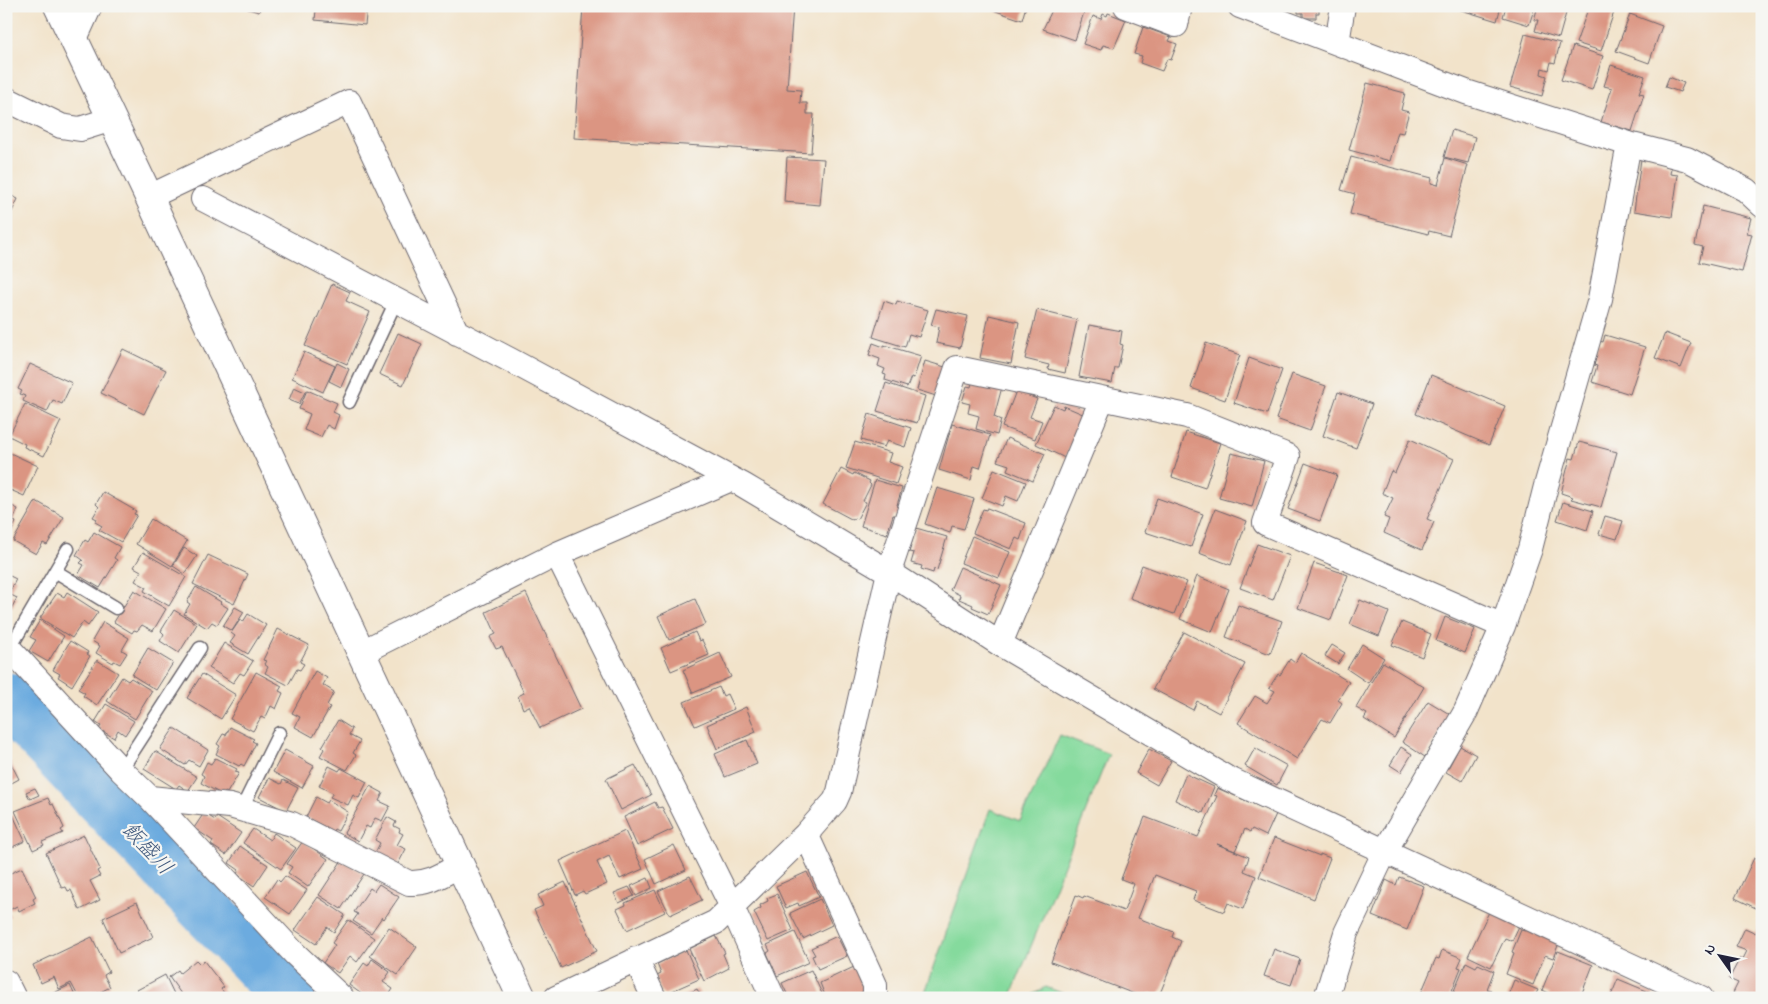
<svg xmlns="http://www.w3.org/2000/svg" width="1768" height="1004" font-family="'Indie Flower','Klee One',sans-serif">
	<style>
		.green { fill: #85da9d; stroke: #547e6c }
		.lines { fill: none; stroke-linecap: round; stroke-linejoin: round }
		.river { stroke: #6cabdf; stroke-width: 54 }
		.building { fill: #db9582 }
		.service-casing { stroke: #6b666d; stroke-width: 15 }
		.minor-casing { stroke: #6b666d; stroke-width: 26 }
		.tertiary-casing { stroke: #6b666d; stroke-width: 30 }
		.service { stroke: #fff; stroke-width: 12 }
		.minor { stroke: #fff; stroke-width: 24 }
		.tertiary { stroke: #fff; stroke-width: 28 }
		.labels { text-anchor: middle; stroke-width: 4.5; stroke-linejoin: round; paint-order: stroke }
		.water-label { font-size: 21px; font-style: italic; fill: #40597d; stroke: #f6f6f2 }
	</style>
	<rect width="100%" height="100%" fill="#f6f6f2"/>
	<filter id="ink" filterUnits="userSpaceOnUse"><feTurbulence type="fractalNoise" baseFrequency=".02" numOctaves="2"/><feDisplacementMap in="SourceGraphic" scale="10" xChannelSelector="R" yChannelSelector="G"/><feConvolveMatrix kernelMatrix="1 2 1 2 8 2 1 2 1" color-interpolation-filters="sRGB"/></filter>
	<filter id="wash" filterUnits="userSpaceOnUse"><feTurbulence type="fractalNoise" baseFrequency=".0096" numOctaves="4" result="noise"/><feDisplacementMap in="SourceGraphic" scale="20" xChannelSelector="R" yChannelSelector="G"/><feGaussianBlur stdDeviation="1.12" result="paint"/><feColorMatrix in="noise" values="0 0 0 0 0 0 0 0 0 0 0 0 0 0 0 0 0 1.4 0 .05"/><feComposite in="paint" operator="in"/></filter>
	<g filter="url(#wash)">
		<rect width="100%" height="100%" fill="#f2e3ca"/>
		<path class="green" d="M1060 735 1109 754 1010 998H923L990 809 1020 821Z
			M1046 987 1075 998H1027Z"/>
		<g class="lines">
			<path class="river" d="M6 699 290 998"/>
		</g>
		<g id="blocks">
			<path class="building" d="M249 6H261L259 12 248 9Z
				M293 6H367L365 25 315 20 316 10 293 8Z
				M583 6H793L787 89 801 90 800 103H807V114H814L811 153 574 138Z
				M988 6H1026L1022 20 987 8Z
				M1054 6H1086L1075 40 1043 29Z
				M1298 6H1319V13H1316V18H1303V13H1298Z
				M1459 6H1501L1497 21 1458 9Z
				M1506 6H1535L1529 25 1503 17Z
				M1538 6 1545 8V6H1568L1559 38 1535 31 1538 20H1534Z
				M1589 6H1616L1601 51 1576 43Z
				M1108 13 1126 20 1114 48 1103 45 1101 50 1083 44 1093 16 1101 19 1103 14 1107 16Z
				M1630 14 1662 26 1649 63 1616 51Z
				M1143 27 1171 37 1169 41 1177 44 1171 60 1167 59 1162 71 1140 63 1142 56 1134 54Z
				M1525 34 1560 43 1555 63 1551 62 1549 70 1542 68 1541 74 1547 76 1542 96 1510 87Z
				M1573 46 1603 56 1592 90 1561 80Z
				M1611 65 1645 76 1639 93 1644 94 1632 131 1601 122 1612 88 1604 86Z
				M1669 77 1684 83 1680 92 1665 87Z
				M1367 83 1405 93 1401 110 1409 112 1403 133 1398 132 1390 161 1349 150Z
				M1452 130 1475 137 1468 163 1444 157Z
				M787 157 824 159 820 205 784 202Z
				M1351 157 1432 178 1431 183 1438 185 1445 158 1468 165 1449 236 1429 231 1428 234 1350 214 1355 194 1341 190Z
				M1641 159 1657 161 1671 168 1670 174 1678 175 1672 217 1634 211Z
				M6 193 18 199 6 224Z
				M1703 206 1751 218 1747 233 1752 234 1742 272 1699 262 1703 247 1695 245Z
				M332 284 350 292 346 301 370 312 347 364 305 346Z
				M884 301 896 305 897 301 928 310 919 337 909 334 905 347 873 337Z
				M936 309 968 316 960 348 936 343 939 327 931 325Z
				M1037 310 1077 320 1065 373 1048 369 1049 365 1025 359Z
				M989 315 1019 322 1011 364 980 358Z
				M1089 325 1122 331 1120 344 1123 345 1118 368H1115L1112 383 1079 377Z
				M398 333 422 344 403 385 379 374Z
				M1665 333 1691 343 1681 368 1655 358Z
				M1605 335 1645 347 1630 394 1592 382 1597 366 1594 365 1597 354 1595 353 1599 341 1603 342Z
				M873 343 884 347V345L921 356 914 378 911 377 907 387 885 380 886 375 883 374 885 369 878 366 880 359 869 355Z
				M1206 343 1240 355 1225 400 1191 388Z
				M123 349 166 370 144 414 101 393Z
				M304 352 335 366 323 392 292 378Z
				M1249 358 1282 370 1267 414 1234 403Z
				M925 361 945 367 936 396 917 390Z
				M337 363 349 369 341 387 329 381Z
				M30 364 72 383 62 404 53 400 47 412 23 401 25 396 20 394 22 391 18 389Z
				M1292 374 1326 386 1310 431 1276 419Z
				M1431 375 1505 406 1489 445 1416 414Z
				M973 378 1002 387 994 417 1001 420 997 435 976 429 979 416 968 413 970 404 962 402 967 386 971 387Z
				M886 383 925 396 917 423 877 411Z
				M294 387 305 392 299 404 289 400Z
				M307 390 337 403 333 412 339 415 334 429 327 425 321 437 304 430 310 414 299 409Z
				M1016 391 1037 399 1030 417 1042 421 1035 439 1002 427Z
				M1338 392 1372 404 1356 448 1323 436Z
				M25 404 61 421 44 456 24 447 25 444 9 436Z
				M1054 405 1063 409 1064 406 1085 415 1065 458 1036 444Z
				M869 414 911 428 905 447 887 441 884 447 861 440Z
				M952 424 990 435 980 468 974 466 971 480 939 470Z
				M1186 432 1220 443 1205 488 1172 477Z
				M1007 438 1045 454 1033 481 1007 470 1009 465 997 461Z
				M1410 439 1454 459 1427 519 1434 522 1422 550 1384 533 1389 519 1384 517 1393 498 1382 493 1391 471 1395 473Z
				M855 442 891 453 888 462 902 467 896 484 846 468Z
				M1579 442 1617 452 1601 507 1571 499 1573 497 1561 493 1570 458 1574 459Z
				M6 451 38 466 24 496 6 488Z
				M1231 453 1264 461 1252 507 1219 498Z
				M1305 463 1337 475 1320 521 1288 509Z
				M841 469 853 475 854 473 870 481 869 483 871 485 863 501 866 502 857 519 854 518 853 520 823 504Z
				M994 469 1026 482 1018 501 1006 496 1002 506 982 498Z
				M875 480 902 488 897 505 901 506 897 516 893 515 887 534 861 526Z
				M937 488 974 499 964 529 952 526 950 533 925 524Z
				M103 492 136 511 134 514 137 515 121 542 99 530 102 526 95 522 97 519 93 517 99 507 96 504Z
				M1157 498 1203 514 1191 547 1145 532Z
				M36 501 64 517 47 545 43 543 36 554 13 541Z
				M1563 502 1593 511 1587 530 1557 520Z
				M6 503 18 509 13 521 16 522 6 543Z
				M987 508 1026 523 1020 540 1016 538 1011 549 973 533 983 509 986 510Z
				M1215 509 1247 521 1231 565 1199 553Z
				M1605 516 1623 521 1617 539 1599 534Z
				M151 519 187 541 172 566 136 544Z
				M916 528 947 537 937 570 934 569 933 573 921 569 922 566 911 563 914 553 909 552Z
				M94 532 120 547 114 558 117 560 100 588 78 575 84 565 80 563 83 560 76 555 85 540 88 542Z
				M972 536 1010 552 999 578 961 563Z
				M1257 544 1290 556 1273 600 1240 588Z
				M184 548 197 556 185 574 173 566Z
				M143 552 186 577 169 606 144 591 146 587 135 581 141 571 134 567Z
				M208 555 248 574 234 604 193 584Z
				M1314 563 1348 575 1331 620 1298 608Z
				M1142 565 1187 582 1174 614 1130 598Z
				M960 567 1001 585 988 614 972 607 973 605 959 599 960 595 950 590Z
				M6 574 16 579 9 594 17 598 6 618Z
				M1197 576 1229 589 1212 632 1180 619Z
				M196 587 221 602 220 603 228 608 217 625 212 622 207 628 184 614 190 604 187 602Z
				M134 590 166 609 153 631 142 625 137 631 134 630 132 633 114 622Z
				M67 592 98 612 88 626 83 622 72 638 40 618 57 593 64 597Z
				M526 593 581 709 540 728 529 706 523 709 518 696 524 693 502 647 496 649 490 637 496 634 486 612Z
				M695 599 706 624 669 640 658 616Z
				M1360 600 1389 612 1379 636 1350 624Z
				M1238 605 1282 621 1270 654 1226 637Z
				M235 607 244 612 232 631 223 626Z
				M174 610 197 624 179 653 160 641 164 634 161 631Z
				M248 614 266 625 248 654 230 643 235 636 231 633 240 620 243 622Z
				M1445 617 1475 629 1465 653 1436 641Z
				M40 620 64 636 48 662 29 651 36 640 30 637Z
				M103 622 129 638 122 650 127 653 120 664 114 661 113 663 96 653 100 646 92 641Z
				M1402 622 1431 634 1422 657 1392 645Z
				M278 629 309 645 300 662 304 664 300 670 297 669 288 685 265 673 268 667 264 664 266 661 263 660Z
				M695 632 699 641 702 640 709 655 671 671 661 648Z
				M1184 632 1245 664 1219 713 1197 701 1193 710 1153 689Z
				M70 641 88 652 87 654 90 656 72 686 58 677 60 674 53 670Z
				M224 643 253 661 244 675 240 673 233 683 209 668Z
				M1362 644 1384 658 1368 683 1347 669Z
				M1332 645 1345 653 1338 664 1325 656Z
				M148 648 173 663 156 690 132 675Z
				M720 653 731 677 693 693 683 670Z
				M1301 653 1349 682 1338 700 1342 703 1330 723 1322 719 1297 759 1238 723 1255 696 1267 703 1275 691 1269 688 1278 674 1280 675 1290 659 1295 663Z
				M97 660 118 673 97 705 83 696 85 693 78 689Z
				M1383 662 1424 687 1394 738 1364 719 1367 714 1356 708Z
				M315 671 327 678 323 685 334 692 327 705 330 707 313 737 295 727 300 717 292 713Z
				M256 672 282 686 279 691 283 693 276 709 271 706 265 719 261 717 253 731 230 719Z
				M202 674 236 695 221 719 187 698Z
				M122 677 128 681 131 678 152 691 135 719 107 701Z
				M719 687 723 696 727 694 734 709 695 726 684 702Z
				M1428 701 1451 715 1425 757 1402 742Z
				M106 704 134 721 125 735 118 730 114 738 99 729 101 726 95 722Z
				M746 707 756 732 717 749 707 725Z
				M338 720 352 729 349 735 360 741 353 753 356 755 347 770 320 756 324 749 322 747Z
				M230 727 254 739 252 741 256 743 244 766 241 764 239 766 216 754 220 746 217 744 223 734 226 735Z
				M174 728 208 750 199 766 189 760 185 765 160 749Z
				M747 740 757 764 725 777 715 754Z
				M1460 746 1476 755 1462 781 1446 772Z
				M1401 747 1412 754 1401 772 1390 765Z
				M1255 748 1287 766 1277 785 1245 766Z
				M1149 749 1171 761 1157 785 1136 773Z
				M285 750 314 766 302 788 273 772Z
				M155 751 197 777 188 791 179 785 176 789 144 769Z
				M6 754 19 779 6 786Z
				M215 758 237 769 235 772 239 773 227 793 225 792 223 795 201 783 204 776 201 774 207 762 211 764Z
				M635 765 651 795 621 810 606 779Z
				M329 766 339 771 341 768 367 782 359 798 353 795 348 805 330 797 333 793 319 786Z
				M1186 774 1214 787 1203 813 1175 800Z
				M269 778 281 784 283 780 298 788 286 811 259 797Z
				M370 786 383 793 379 801 390 806 382 821 375 818 370 828 366 826 358 841 344 833Z
				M35 788 39 795 30 799 26 792Z
				M1217 788 1276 814 1266 836 1252 829 1250 832 1245 829 1235 851 1217 844 1249 857 1244 871 1256 876 1243 909 1228 903 1224 912 1193 900 1196 891 1155 875 1138 918 1174 932 1172 937 1181 941 1159 996 1150 993 1148 998H1145L1051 962 1076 895 1083 898 1084 896 1124 911 1134 884 1121 879 1145 817 1198 837 1217 796 1214 795Z
				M316 797 327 803 329 800 348 812 338 831 334 829 333 831 306 817Z
				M48 798 51 805 53 804 64 828 61 830 63 833 42 842 44 845 33 850 15 811Z
				M655 802 658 808 662 807 673 829 637 846 624 817Z
				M204 813 215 820 217 817 241 833 226 855 211 845 213 841 194 828Z
				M6 814 8 817 13 815 25 841 6 850Z
				M387 817 396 822 394 826 400 829 399 832 403 834 397 845 406 849 398 864 375 853 380 843 375 840Z
				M253 829 270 840 274 833 296 848 281 869 243 843Z
				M625 831 643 869 620 879 609 856 597 862 607 884 585 894 583 891 575 895 560 861Z
				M84 835 100 869 97 871 100 876 90 881 100 900 80 910 71 890 68 891 66 887 62 888 46 853Z
				M1274 838 1320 856V854L1330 858 1314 899 1259 877Z
				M303 841 328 859 308 887 288 873 292 867 287 864Z
				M674 845 686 870 656 884 645 859Z
				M240 846 268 865 254 886 237 874 239 870 229 863Z
				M1754 858 1762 862V911L1735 898Z
				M342 860 364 874 341 909 319 895Z
				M22 868 36 897 33 899 35 903 19 911 17 906 7 911 10 916 6 918V875Z
				M807 872 819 897 799 906 798 903 786 908 776 886Z
				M285 876 307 890 290 914 265 897 277 879 280 882Z
				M690 876 702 900 670 915 658 891Z
				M1399 877 1424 886 1407 930 1372 916 1386 880 1396 885Z
				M648 878 652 888 636 896 631 886Z
				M565 882 597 951 561 968 534 910 543 906 538 895Z
				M379 884 399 897 384 919 382 917 371 933 353 921 358 914 354 912 370 888 374 891Z
				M629 887 634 896 619 903 614 893Z
				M655 890 665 912 627 930 617 909 626 905 625 903Z
				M777 894 793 930 768 941 754 912 761 908 760 905 768 901 767 898Z
				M318 897 345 915 334 932 327 927 316 944 295 930Z
				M820 899 832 925 803 939 790 913Z
				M137 902 153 937 119 953 103 918Z
				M1489 912 1521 922 1512 941 1505 938 1491 967 1468 956Z
				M348 920 374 938 357 962 350 956 338 973 323 963 335 945 332 943Z
				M1527 926 1559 943 1553 958 1545 955 1533 985 1506 974 1514 953 1512 952 1521 930 1525 931Z
				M389 927 417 947 398 975 370 956Z
				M1759 927 1762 928V998H1743L1733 993 1738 983 1729 979 1740 958 1743 959 1747 951 1736 947 1745 928 1756 933Z
				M795 932 809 962 777 976 767 953 770 951 767 945Z
				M716 936 725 953 723 954 729 968 704 981 689 949Z
				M837 936 847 956 818 969 812 956 815 955 811 948Z
				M92 937 109 972 104 975 110 987 89 998H79L71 983 59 989 54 977 41 983 33 965Z
				M1274 949 1300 959 1291 985 1264 976Z
				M686 950 699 979 663 995 655 977 661 974 657 964Z
				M1442 950 1462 958 1458 967 1461 968 1449 998H1419L1436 958 1439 959Z
				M1558 951 1593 965 1580 998H1553L1548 996 1549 993 1542 990Z
				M372 959 390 972 383 982 393 989 387 998H367L349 985 364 963 368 966Z
				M196 960 200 964 204 961 224 987 221 989 225 994 221 998H184L169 977 178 970 180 973Z
				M1466 962 1476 967 1478 964 1494 971 1487 989 1491 990 1488 998H1451Z
				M854 967 864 991 856 995 858 998H826L820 983Z
				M811 970 824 998H789L782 983Z
				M165 975 176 998H140L137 990Z
				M1618 979 1654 994 1652 998H1610Z
				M1514 980 1538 990 1534 998H1507Z
				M70 985 76 998H44Z
				M697 989 702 998H679Z"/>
		</g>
	</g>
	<g filter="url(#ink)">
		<use href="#blocks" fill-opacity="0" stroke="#6b666d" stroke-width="1"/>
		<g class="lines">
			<g class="service-casing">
				<path id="service" d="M349 402 396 301
					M55 571 116 608
					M10 648 68 549
					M121 770 200 648
					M241 810 279 733"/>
			</g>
			<g class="minor-casing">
				<path id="minor" d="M1126 6 1176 25 1180 6
					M1240 6 1466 92 1629 144 1687 159 1746 190 1762 205
					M74 41 90 6
					M1337 43 1343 6
					M6 99 61 126 80 129 112 119
					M149 197 349 102 457 333
					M203 199 510 360 743 485 889 572 1000 644 1227 778 1701 998
					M557 554 731 479
					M1000 644 1102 399
					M6 645 121 770 150 798 295 954 342 998
					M360 653 557 554 732 907 773 998
					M150 798 230 806 292 824 409 883C429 884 442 875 460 865
					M806 834 875 985V998
					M636 959 654 998
					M6 982 14 998
					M556 998 716 922 806 834 835 801 839 792 889 572 957 368 1187 416 1288 456 1265 523 1503 626
					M1326 998 1346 933 1385 851 1466 711 1503 626 1530 549 1546 486 1600 299 1629 144"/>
			</g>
			<g class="tertiary-casing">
				<path id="tertiary" d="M58 6 149 197 522 998"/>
			</g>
			<use href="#service" class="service"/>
			<use href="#minor" class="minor"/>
			<use href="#tertiary" class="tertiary"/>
		</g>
	</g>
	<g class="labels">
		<g class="water-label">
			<text transform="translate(148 848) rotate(47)" y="7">飯盛川</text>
		</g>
	</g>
	<rect width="1768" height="1004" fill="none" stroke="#f6f6f2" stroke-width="25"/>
	<g transform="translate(1720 956) rotate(303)" stroke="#f6f6f2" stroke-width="4" paint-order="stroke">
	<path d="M0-4L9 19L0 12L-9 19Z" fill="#22223b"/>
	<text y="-8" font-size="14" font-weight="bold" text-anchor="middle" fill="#22223b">N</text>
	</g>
</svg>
